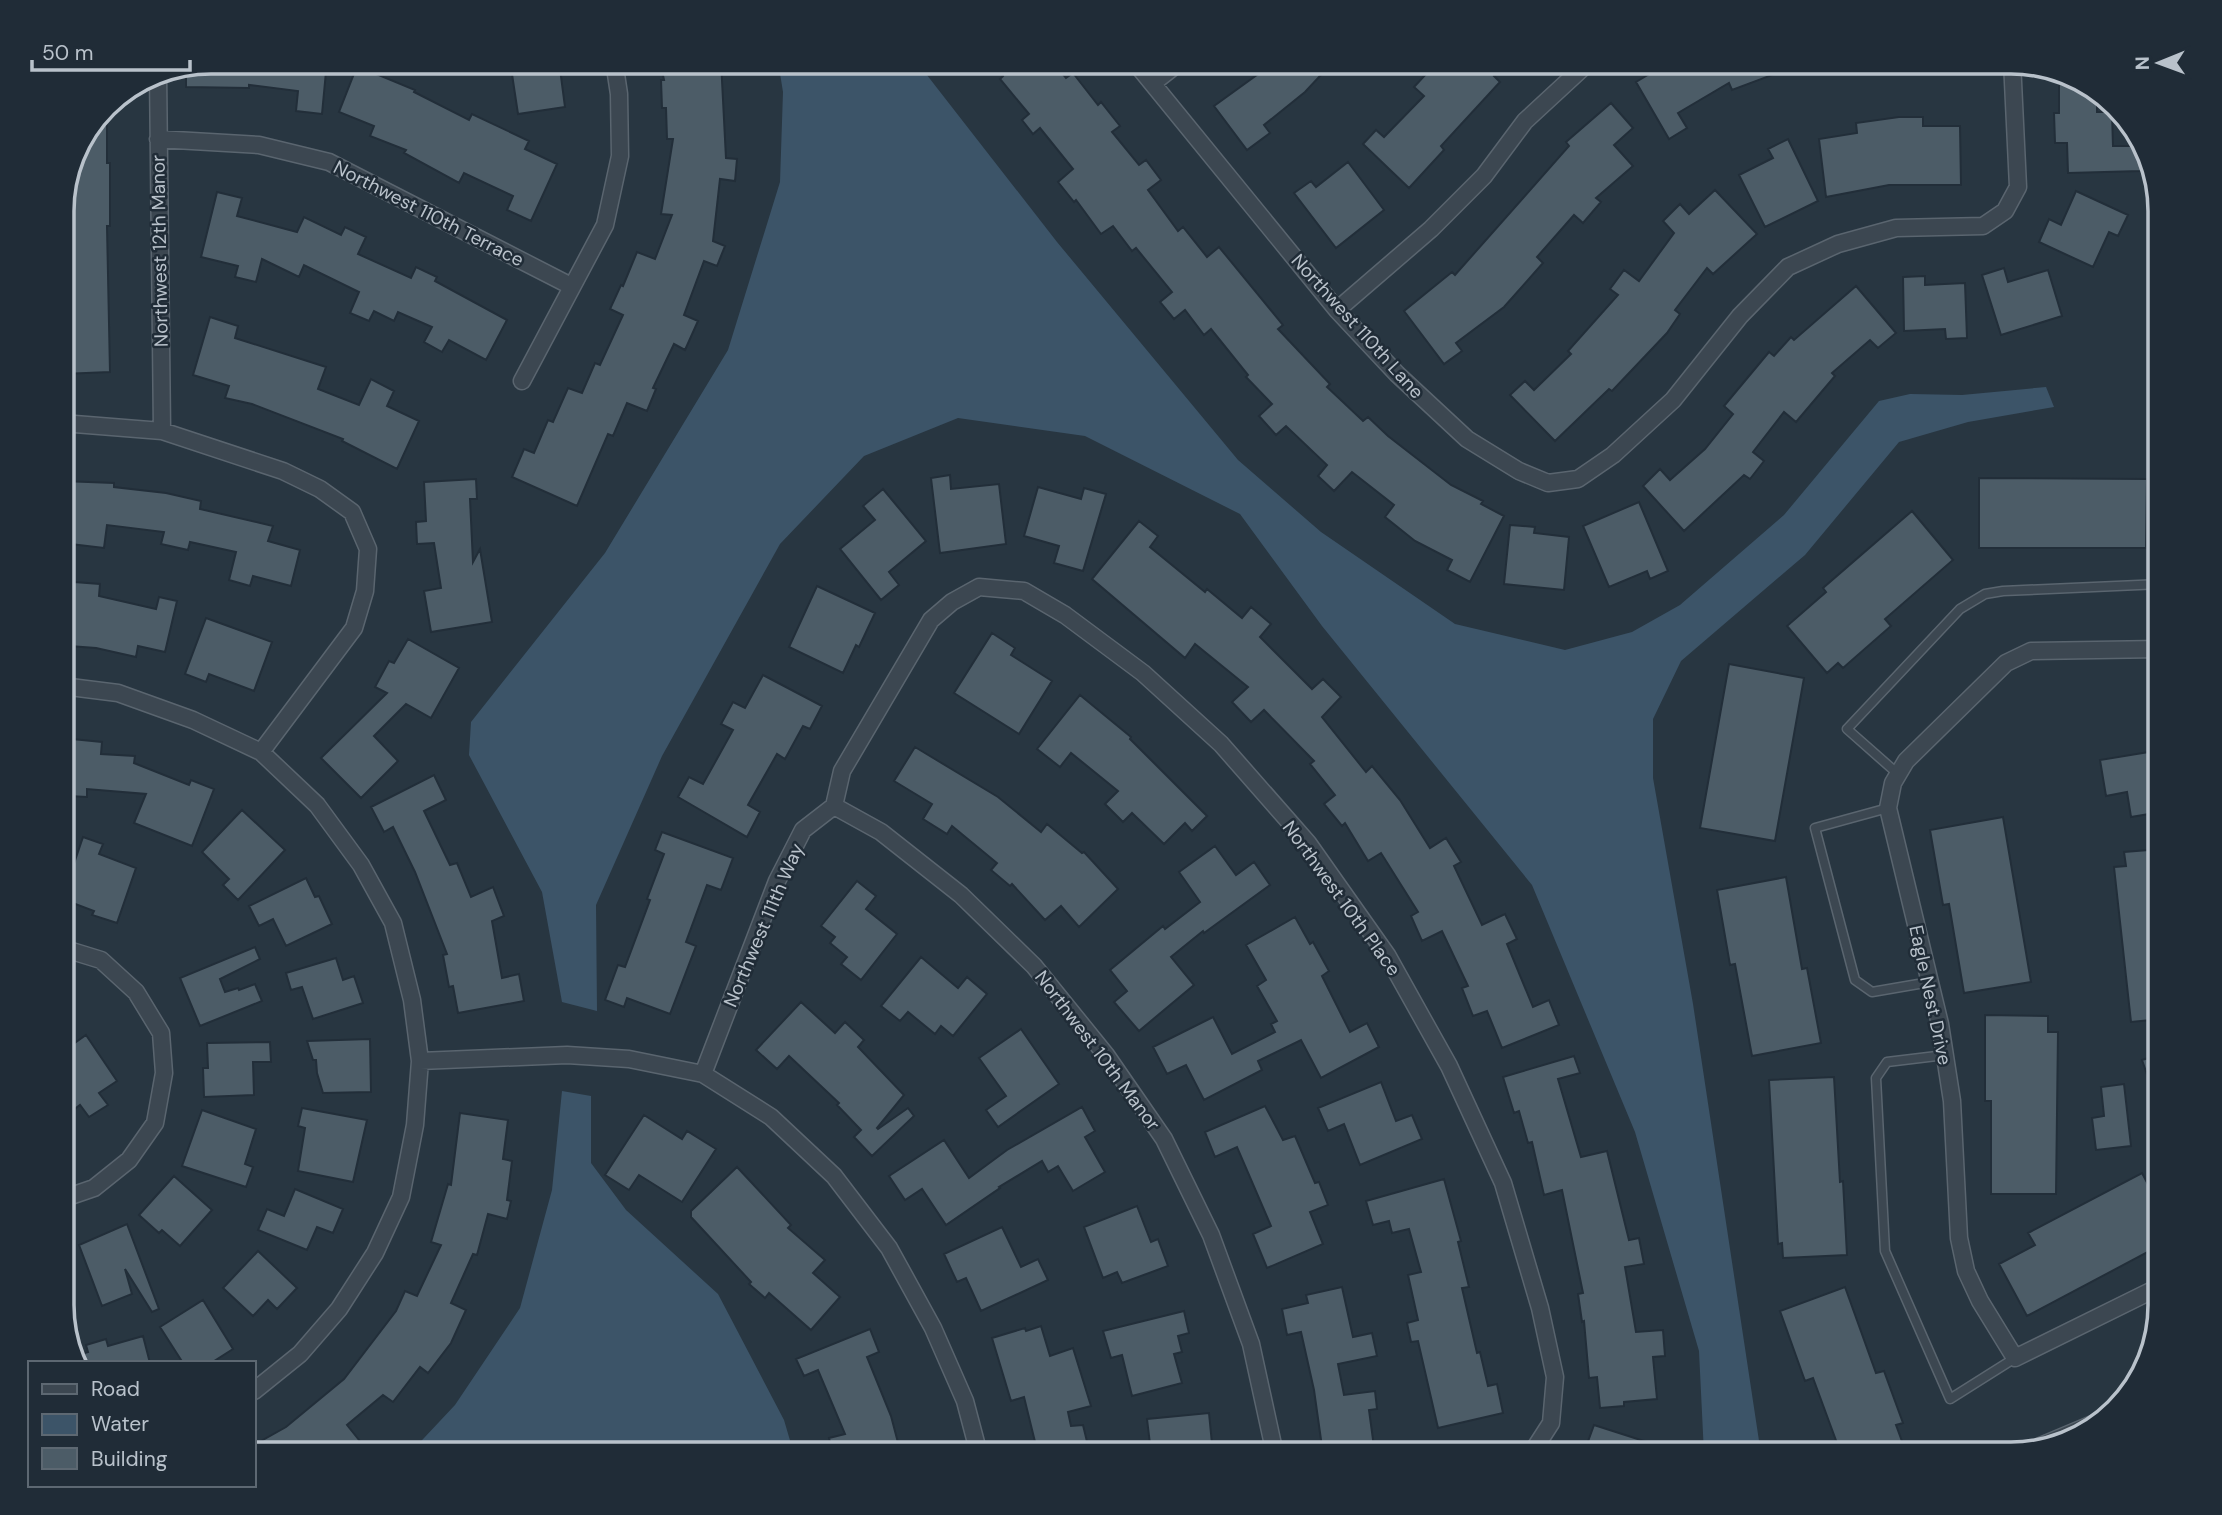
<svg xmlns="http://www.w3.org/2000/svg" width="2222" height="1515" font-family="'DM Sans',sans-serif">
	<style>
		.water { fill: #3c5468 }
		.building { fill: #4c5c67; stroke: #222e39; stroke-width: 2 }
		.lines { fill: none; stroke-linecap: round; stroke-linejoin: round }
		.lane-casing { stroke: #5a656f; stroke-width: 11 }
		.street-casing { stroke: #5a656f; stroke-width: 19 }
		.lane { stroke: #3c4751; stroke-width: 8 }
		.street { stroke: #3c4751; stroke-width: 16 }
		.labels { text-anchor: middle; stroke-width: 5; stroke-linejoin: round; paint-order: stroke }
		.street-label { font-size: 19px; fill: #b9c2cb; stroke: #202c37 }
		.rim { fill: none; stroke: #b9c2cb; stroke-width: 3.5 }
	</style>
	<rect width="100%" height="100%" fill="#283641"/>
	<path class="water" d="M778 61H916L1057 242 1238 460 1321 532 1455 624 1565 650 1632 632 1680 605 1784 515 1879 401 1910 394 1962 395 2046 387 2054 407 1968 422 1899 442 1805 555 1681 661 1653 719V778L1693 1004 1761 1454H1704L1699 1351 1635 1132 1532 885 1322 626 1240 514 1085 436 958 418 864 456 780 544 662 756 596 905 597 1011 562 1002 542 892 469 755 471 722 605 553 728 350 780 182 783 92Z
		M562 1091 591 1096V1163L626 1210 718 1294 784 1420 794 1454H409L455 1405 520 1308 552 1190Z"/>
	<path class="building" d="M210 61H327L322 114 296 111 298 91 249 85V88L186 87V66Z
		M359 61 378 67 376 74 415 90 414 92 469 120 472 114 529 141 525 149 557 164 531 221 507 210 513 196 464 173 459 183 404 153 406 150 370 136 374 126 339 112Z
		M510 61H559L565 107 518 114Z
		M660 61H721L726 158 737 159 735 181 720 179 713 241 725 246 717 266 704 261 684 315 698 321 685 350 674 344 653 388 656 389 647 411 627 403 613 436 608 434 577 506 512 477 524 449 534 453 548 420 553 422 568 388 582 393 595 363 600 365 623 315 610 309 621 285 623 286 637 252 655 259 672 215 661 214 673 139H667L666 108H662L661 80H664Z
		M993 61H1052L1066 78 1073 73 1098 105 1101 102 1120 126 1112 132 1139 165 1146 160 1161 180 1148 190 1178 231 1183 227 1207 257 1219 247 1283 325 1278 329 1330 384 1327 387 1363 421 1368 417 1388 436 1451 485 1483 501 1481 504 1504 516 1470 582 1447 570 1452 560 1415 541 1385 517 1394 505 1352 472 1334 491 1318 476 1327 465 1286 426 1276 435 1259 416 1272 404 1246 377 1248 375 1211 329 1204 335 1185 310 1174 319 1160 302 1172 292 1136 248 1132 251 1113 226 1101 234 1076 200 1074 202 1058 182 1073 169 1040 128 1033 134 1022 120 1029 114 1000 79 1003 76Z
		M1276 61H1334L1305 92 1264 125 1270 133 1247 150 1214 106Z
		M1438 61H1512L1494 76 1500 82 1441 146 1444 150 1409 188 1363 144 1376 130 1384 137 1424 96 1414 87Z
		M1671 61H1803L1804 63 1732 90 1729 83 1678 113 1687 128 1669 139 1636 82Z
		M2059 76 2097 89V112H2112L2113 146H2140L2141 171 2068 173 2067 143H2055L2054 113H2059Z
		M107 103V163H110V226H107L110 372 62 374V269H69L68 226H62V201L76 145Z
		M1611 103 1633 128 1614 145 1633 166 1596 198 1601 202 1583 223 1574 215 1537 257 1543 263 1504 307 1456 343 1462 351 1444 364 1404 311 1452 272 1455 275 1569 146 1566 142Z
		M1899 117H1923V126H1960L1961 185H1889L1826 197 1819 139 1857 133 1856 123Z
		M1788 139 1818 201 1765 227 1739 175 1773 158 1768 149Z
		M1348 162 1384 210 1336 248 1294 193 1311 181 1316 187Z
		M1715 190 1757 234 1713 274 1707 268 1675 310 1680 314 1667 333 1612 391 1609 389 1555 441 1510 395 1525 381 1534 390 1571 354 1568 351 1618 295 1610 289 1624 270 1639 281 1674 233 1663 221 1680 204 1689 214Z
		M2076 191 2128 215 2118 236 2109 232 2093 267 2039 242 2049 219 2061 225Z
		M217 192 242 198 237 216 297 232 304 217 341 235 345 227 366 237 358 254 411 278 416 267 437 277 435 281 507 320 486 360 449 340 442 352 424 342 432 327 398 312 394 321 374 311 369 321 350 313 359 292 304 265 299 277 262 259 256 282 235 277 238 266 201 257Z
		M2004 268 2008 282 2048 270 2062 316 2001 335 1982 275Z
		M1925 276V285L1965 283 1967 338 1946 339 1945 329 1904 331 1903 277Z
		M1856 286 1896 333 1878 348 1870 340 1832 373 1835 376 1796 422 1784 412 1753 452 1764 461 1750 479 1744 475 1684 531 1643 486 1660 469 1670 480 1705 449 1733 414 1724 406 1769 352 1774 356 1791 337 1794 340Z
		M210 317 238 326 235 338 326 367 318 389 359 405 371 379 394 391 387 406 419 421 397 469 342 441 343 439 252 404 225 398 229 386 193 375Z
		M950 475 951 489 999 484 1006 544 940 553 931 478Z
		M1979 478 2147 479 2146 548H1979Z
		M476 479 477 499H470L473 562 480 549 492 622 431 632 424 591 441 588 434 543 417 544 416 522 426 521 424 482Z
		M62 481 114 483V487L166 493 201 501 200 509 273 526 268 541 300 550 291 586 253 576 250 586 229 580 236 552 190 542 188 550 161 544 164 532 107 525 104 548 62 543Z
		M1038 487 1081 499 1084 488 1106 494 1083 571 1054 563 1059 546 1024 536Z
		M883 489 926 541 889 572 899 585 881 600 840 549 875 520 863 506Z
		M1639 502 1668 571 1650 579 1647 571 1609 587 1583 526Z
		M1912 511 1953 560 1885 619 1891 626 1843 668 1838 663 1827 673 1787 626 1826 592 1823 588Z
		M1139 521 1158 536 1150 547 1205 592 1207 589 1242 618 1251 607 1271 624 1260 637 1312 689 1323 679 1341 697 1322 717 1366 772 1372 766 1400 800 1430 848 1446 838 1461 862 1454 866 1482 925 1505 914 1517 939 1507 944 1533 1007 1549 1000 1559 1025 1502 1048 1487 1011 1473 1016 1462 988 1468 986 1442 931 1422 941 1411 916 1418 912 1381 853 1368 861 1345 823 1342 826 1324 804 1335 795 1310 764 1314 761 1264 710 1251 722 1232 702 1248 687 1195 644 1185 658 1092 579Z
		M1510 525 1535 527 1534 533 1569 537 1564 590 1504 584Z
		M74 582 100 584 99 596 156 609 159 597 177 601 165 652 138 646 136 657 96 648 69 646 70 634 62 633V592L73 593Z
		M817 586 875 613 859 647 856 645 843 673 789 647Z
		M206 618 272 642 254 691 209 674 206 682 185 674Z
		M992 633 1015 648 1011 655 1052 681 1019 734 954 693Z
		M408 639 459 668 431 718 406 704 374 736 398 761 361 798 321 758 387 693 375 687 389 661 394 663Z
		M1729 664 1804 678 1775 841 1700 828Z
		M763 675 822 706 810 729 803 726 785 759 777 754 748 805 760 812 747 837 678 797 689 777 703 784 733 730 721 724 733 702 745 708Z
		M1080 695 1131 737 1130 739 1207 816 1192 831 1185 823 1164 844 1132 813 1123 822 1105 804 1118 791 1071 753 1060 767 1037 749Z
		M72 739 102 742 101 754 135 756 134 763 189 785 191 780 214 789 192 846 134 823 146 794 87 789V797L68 796Z
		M915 747 998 797 1041 832 1047 824 1082 853 1084 852 1118 889 1079 927 1061 906 1045 920 1012 884 1010 886 991 870 997 863 952 826 947 834 923 819 932 804 894 781Z
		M2161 750V812L2131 817 2127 792 2106 796 2100 760Z
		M434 775 446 800 424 811 450 865 457 863 471 897 493 887 504 916 492 921 502 978 519 974 524 1001 458 1013 453 986 449 987 443 955 447 954 415 872 393 827 384 832 371 807Z
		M242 810 285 850 238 900 223 885 229 879 202 852Z
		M2003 817 2031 982 1964 993 1949 904 1943 905 1930 830Z
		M662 832 733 858 721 890 707 885 686 942 696 946 670 1014 627 998 624 1007 605 1000 618 965 625 967 650 900 647 899 664 854 655 850Z
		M83 837 103 844 99 854 136 868 117 923 92 915 94 911 62 899Z
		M1215 846 1236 875 1254 862 1270 885 1204 933 1203 931 1171 957 1194 985 1139 1031 1114 1002 1127 991 1110 970 1163 926 1165 929 1200 902 1179 872Z
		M2161 849V1019L2131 1022 2114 867 2126 866 2124 852Z
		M1786 877 1802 969 1807 968 1821 1043 1752 1056 1735 964 1730 965 1717 890Z
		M306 878 315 897 319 896 332 924 286 946 273 919 259 926 249 906Z
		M857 881 876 896 866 909 897 934 861 980 841 964 847 957 830 943 835 937 821 926Z
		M1295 917 1310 944 1313 942 1329 971 1322 976 1350 1032 1367 1023 1379 1047 1321 1078 1301 1040 1258 1061 1262 1070 1204 1100 1186 1065 1167 1074 1153 1047 1213 1017 1232 1054 1275 1032 1271 1024 1277 1021 1257 986 1266 980 1246 945Z
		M255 947 260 959 220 979 225 992 238 988 239 990 255 984 262 1001 200 1026 180 978Z
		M921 957 958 988 967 977 987 994 953 1036 941 1026 935 1034 908 1012 900 1021 881 1006Z
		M336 958 343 980 354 976 363 1003 313 1019 302 987 291 990 286 973Z
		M801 1002 835 1033 845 1022 864 1040 858 1047 904 1095 877 1128 878 1129 908 1108 914 1116 872 1156 854 1137 861 1130 837 1105 839 1103 789 1056 777 1069 756 1050Z
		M1985 1015 2048 1016V1032H2058L2056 1194H1991V1101H1985Z
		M1021 1029 1059 1084 998 1127 986 1110 1006 1096 979 1058Z
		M86 1035 117 1081 99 1093 108 1105 89 1117 80 1105 72 1111 62 1096 69 1089 62 1078V1052Z
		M370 1039 371 1092 323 1093 317 1073 316 1060H313L307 1041Z
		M270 1042 271 1062H253L254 1095 204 1097 203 1068H208L207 1043Z
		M2161 1054V1105L2158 1106 2142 1060Z
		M1574 1056 1580 1073 1558 1079 1581 1157 1607 1151 1629 1240 1639 1238 1644 1264 1625 1267 1636 1332 1663 1330 1665 1356 1653 1357 1657 1399 1624 1402V1406L1600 1408 1597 1377 1589 1378 1584 1321 1582 1322 1578 1294 1583 1293 1562 1190 1544 1195 1532 1142 1528 1143 1519 1111 1514 1113 1503 1077Z
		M1834 1077 1840 1182 1843 1181 1847 1255 1783 1258 1782 1243 1778 1244 1769 1080Z
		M1381 1082 1396 1121 1412 1115 1422 1139 1360 1165 1344 1124 1328 1131 1318 1108Z
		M2124 1084 2131 1146 2096 1150 2092 1118 2104 1116 2101 1087Z
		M1265 1106 1283 1140 1295 1136 1315 1183 1319 1182 1328 1205 1310 1212 1323 1244 1267 1268 1253 1234 1271 1226 1237 1147 1215 1157 1205 1132Z
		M1082 1107 1095 1131 1085 1137 1105 1172 1073 1191 1058 1166 1048 1172 1042 1161 999 1187 1000 1188 946 1225 922 1189 905 1200 889 1176 944 1140 969 1178 1007 1150Z
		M302 1108 367 1120 353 1182 298 1171 305 1128 298 1126Z
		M202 1110 256 1129 245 1164 253 1167 246 1187 182 1166Z
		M460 1113 508 1120 503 1159 512 1161 507 1200 511 1201 507 1219 488 1214 477 1255 473 1254 451 1303 466 1310 451 1343 428 1373 420 1367 393 1402 383 1395 347 1425 363 1445 352 1454H254V1445L286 1427 344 1379 396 1311 405 1291 417 1296 441 1245 431 1242 448 1184 451 1185Z
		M644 1115 682 1139 687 1131 716 1149 682 1202 639 1175 629 1190 605 1175Z
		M737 1167 791 1225 788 1228 825 1260 813 1273 840 1297 811 1330 769 1293 765 1298 749 1284 751 1282 691 1217V1211Z
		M2142 1173 2161 1209V1245L2027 1316 1999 1264 2035 1245 2028 1233Z
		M174 1176 212 1210 180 1246 162 1230 159 1233 139 1215Z
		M1444 1179 1461 1241 1458 1242 1469 1287 1462 1288 1477 1353 1480 1352 1488 1386 1497 1384 1503 1413 1438 1428 1418 1341 1411 1342 1407 1323 1418 1320 1408 1275 1421 1272 1409 1229 1392 1233 1389 1221 1373 1225 1366 1201Z
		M295 1189 343 1209 333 1233 317 1227 307 1250 258 1230 267 1209 284 1216Z
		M1137 1206 1151 1242 1158 1239 1168 1266 1122 1283 1117 1272 1103 1278 1084 1227Z
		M127 1224 159 1309 152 1312 125 1269 132 1294 102 1306 79 1245Z
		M1002 1227 1021 1267 1038 1259 1048 1280 981 1311 966 1278 957 1282 944 1254Z
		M258 1251 297 1288 277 1309 268 1300 253 1316 223 1288Z
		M1342 1287 1353 1337 1372 1333 1377 1356 1338 1364 1344 1395 1375 1391 1377 1409 1369 1410 1375 1454H1323L1314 1390 1301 1332 1287 1335 1282 1309 1308 1303 1306 1295Z
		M1845 1287 1876 1373 1884 1371 1903 1423 1896 1425 1903 1444 1875 1454H1841L1813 1378 1805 1381 1780 1311Z
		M203 1300 233 1349 211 1363H183L160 1327Z
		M1184 1311 1189 1333 1178 1336 1182 1352 1174 1354 1182 1383 1132 1396 1122 1355 1111 1358 1103 1331Z
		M1041 1326 1050 1356 1073 1348 1091 1406 1068 1412 1071 1426 1083 1425 1090 1454H1038L1024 1397 1011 1401 992 1338 1025 1328 1026 1331Z
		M870 1329 879 1352 867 1357 891 1416 901 1454H833L829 1438 845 1434 818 1370 804 1376 796 1359Z
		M143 1336 150 1363H76L74 1356 88 1352 86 1345 106 1339 108 1346Z
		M1209 1413 1213 1454H1159L1158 1443 1150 1444 1147 1419Z
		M1594 1425 1675 1451 1674 1454H1590L1592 1449 1586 1447Z"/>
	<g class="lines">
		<g class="lane-casing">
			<path id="lane" d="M1898 774 1847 729 1960 609 1985 594 2003 591 2161 584
				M1888 808 1815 828 1855 980 1872 992 1930 982
				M1945 1055 1887 1062 1876 1078 1885 1251 1950 1399 2015 1358
				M2011 1454 2106 1414"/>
		</g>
		<g class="street-casing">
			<path id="street" d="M1134 61 1337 310 1397 374 1467 439 1519 471 1548 483 1578 479 1613 455 1673 400 1740 316 1788 267 1838 244 1896 228 1983 226 2005 211 2018 187 2012 61
				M158 72 162 431
				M1153 83 1181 61
				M158 139 259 145 329 162 571 286
				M1337 310 1431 229 1484 176 1525 121 1590 61
				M522 381 605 225 620 156 619 94 614 61
				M62 423 162 431 283 471 320 489 352 512 368 549 365 591 354 628 261 752
				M2161 649 2031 651 2006 663 1906 761 1893 783 1888 808 1940 1024 1952 1101 1959 1238 1966 1271 1980 1301 2015 1358 2161 1286
				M62 686 118 693 193 720 261 752 317 805 361 865 393 923 412 1000 420 1061 415 1125 401 1197 375 1253 339 1309 300 1354 254 1391
				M834 806 881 832 961 895 1034 966 1106 1055 1164 1139 1211 1235 1251 1344 1275 1454
				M62 948 101 960 136 992 161 1033 164 1073 155 1123 129 1160 94 1188 62 1199
				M420 1061 567 1055 629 1059 703 1074 771 1117 834 1176 889 1248 933 1328 965 1401 979 1454
				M703 1074 777 881 803 830 834 806 842 771 931 620 952 602 979 587 1024 591 1065 615 1143 673 1221 744 1308 843 1387 955 1449 1066 1503 1183 1540 1308 1555 1377 1551 1423 1531 1454"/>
		</g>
		<use href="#lane" class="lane"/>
		<use href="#street" class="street"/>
	</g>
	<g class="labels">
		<g class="street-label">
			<text transform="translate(429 213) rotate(27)" y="7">Northwest 110th Terrace</text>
			<text transform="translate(159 251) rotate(-91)" y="7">Northwest 12th Manor</text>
			<text transform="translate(1358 326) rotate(48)" y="7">Northwest 110th Lane</text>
			<text transform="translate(1342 898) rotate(54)" y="7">Northwest 10th Place</text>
			<text transform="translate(763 925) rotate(-67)" y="7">Northwest 111th Way</text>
			<text transform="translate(1931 995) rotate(78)" y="7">Eagle Nest Drive</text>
			<text transform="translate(1098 1050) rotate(53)" y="7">Northwest 10th Manor</text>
		</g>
	</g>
	<path d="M0 0H2222V1515H0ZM211 74H2011A137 137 0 0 1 2148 211V1305A137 137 0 0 1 2011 1442H211A137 137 0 0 1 74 1305V211A137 137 0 0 1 211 74Z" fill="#202c37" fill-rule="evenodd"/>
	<path class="rim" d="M211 74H2011A137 137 0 0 1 2148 211V1305A137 137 0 0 1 2011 1442H211A137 137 0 0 1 74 1305V211A137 137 0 0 1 211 74Z"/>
	<rect x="28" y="1361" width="228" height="126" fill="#202c37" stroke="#5d6872" stroke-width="2"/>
	<rect x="42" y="1384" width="35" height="10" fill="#3c4751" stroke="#5d6872" stroke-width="2"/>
	<text x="91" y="1396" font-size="21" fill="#b9c2cb">Road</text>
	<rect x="42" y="1414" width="35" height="21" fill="#3c5468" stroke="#5d6872" stroke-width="2"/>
	<text x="91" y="1431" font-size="21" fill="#b9c2cb">Water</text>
	<rect x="42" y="1448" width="35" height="21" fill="#4c5c67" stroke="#5d6872" stroke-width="2"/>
	<text x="91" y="1466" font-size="21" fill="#b9c2cb">Building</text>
	<g transform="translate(2159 63) rotate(269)" stroke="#202c37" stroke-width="5" paint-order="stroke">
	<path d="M0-5L12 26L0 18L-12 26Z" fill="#b9c2cb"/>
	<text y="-10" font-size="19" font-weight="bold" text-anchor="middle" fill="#b9c2cb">N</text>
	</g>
	<path d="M32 60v10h158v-10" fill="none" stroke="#b9c2cb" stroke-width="3.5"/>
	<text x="42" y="60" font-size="21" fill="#b9c2cb" stroke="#202c37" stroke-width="5" paint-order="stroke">50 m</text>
</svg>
